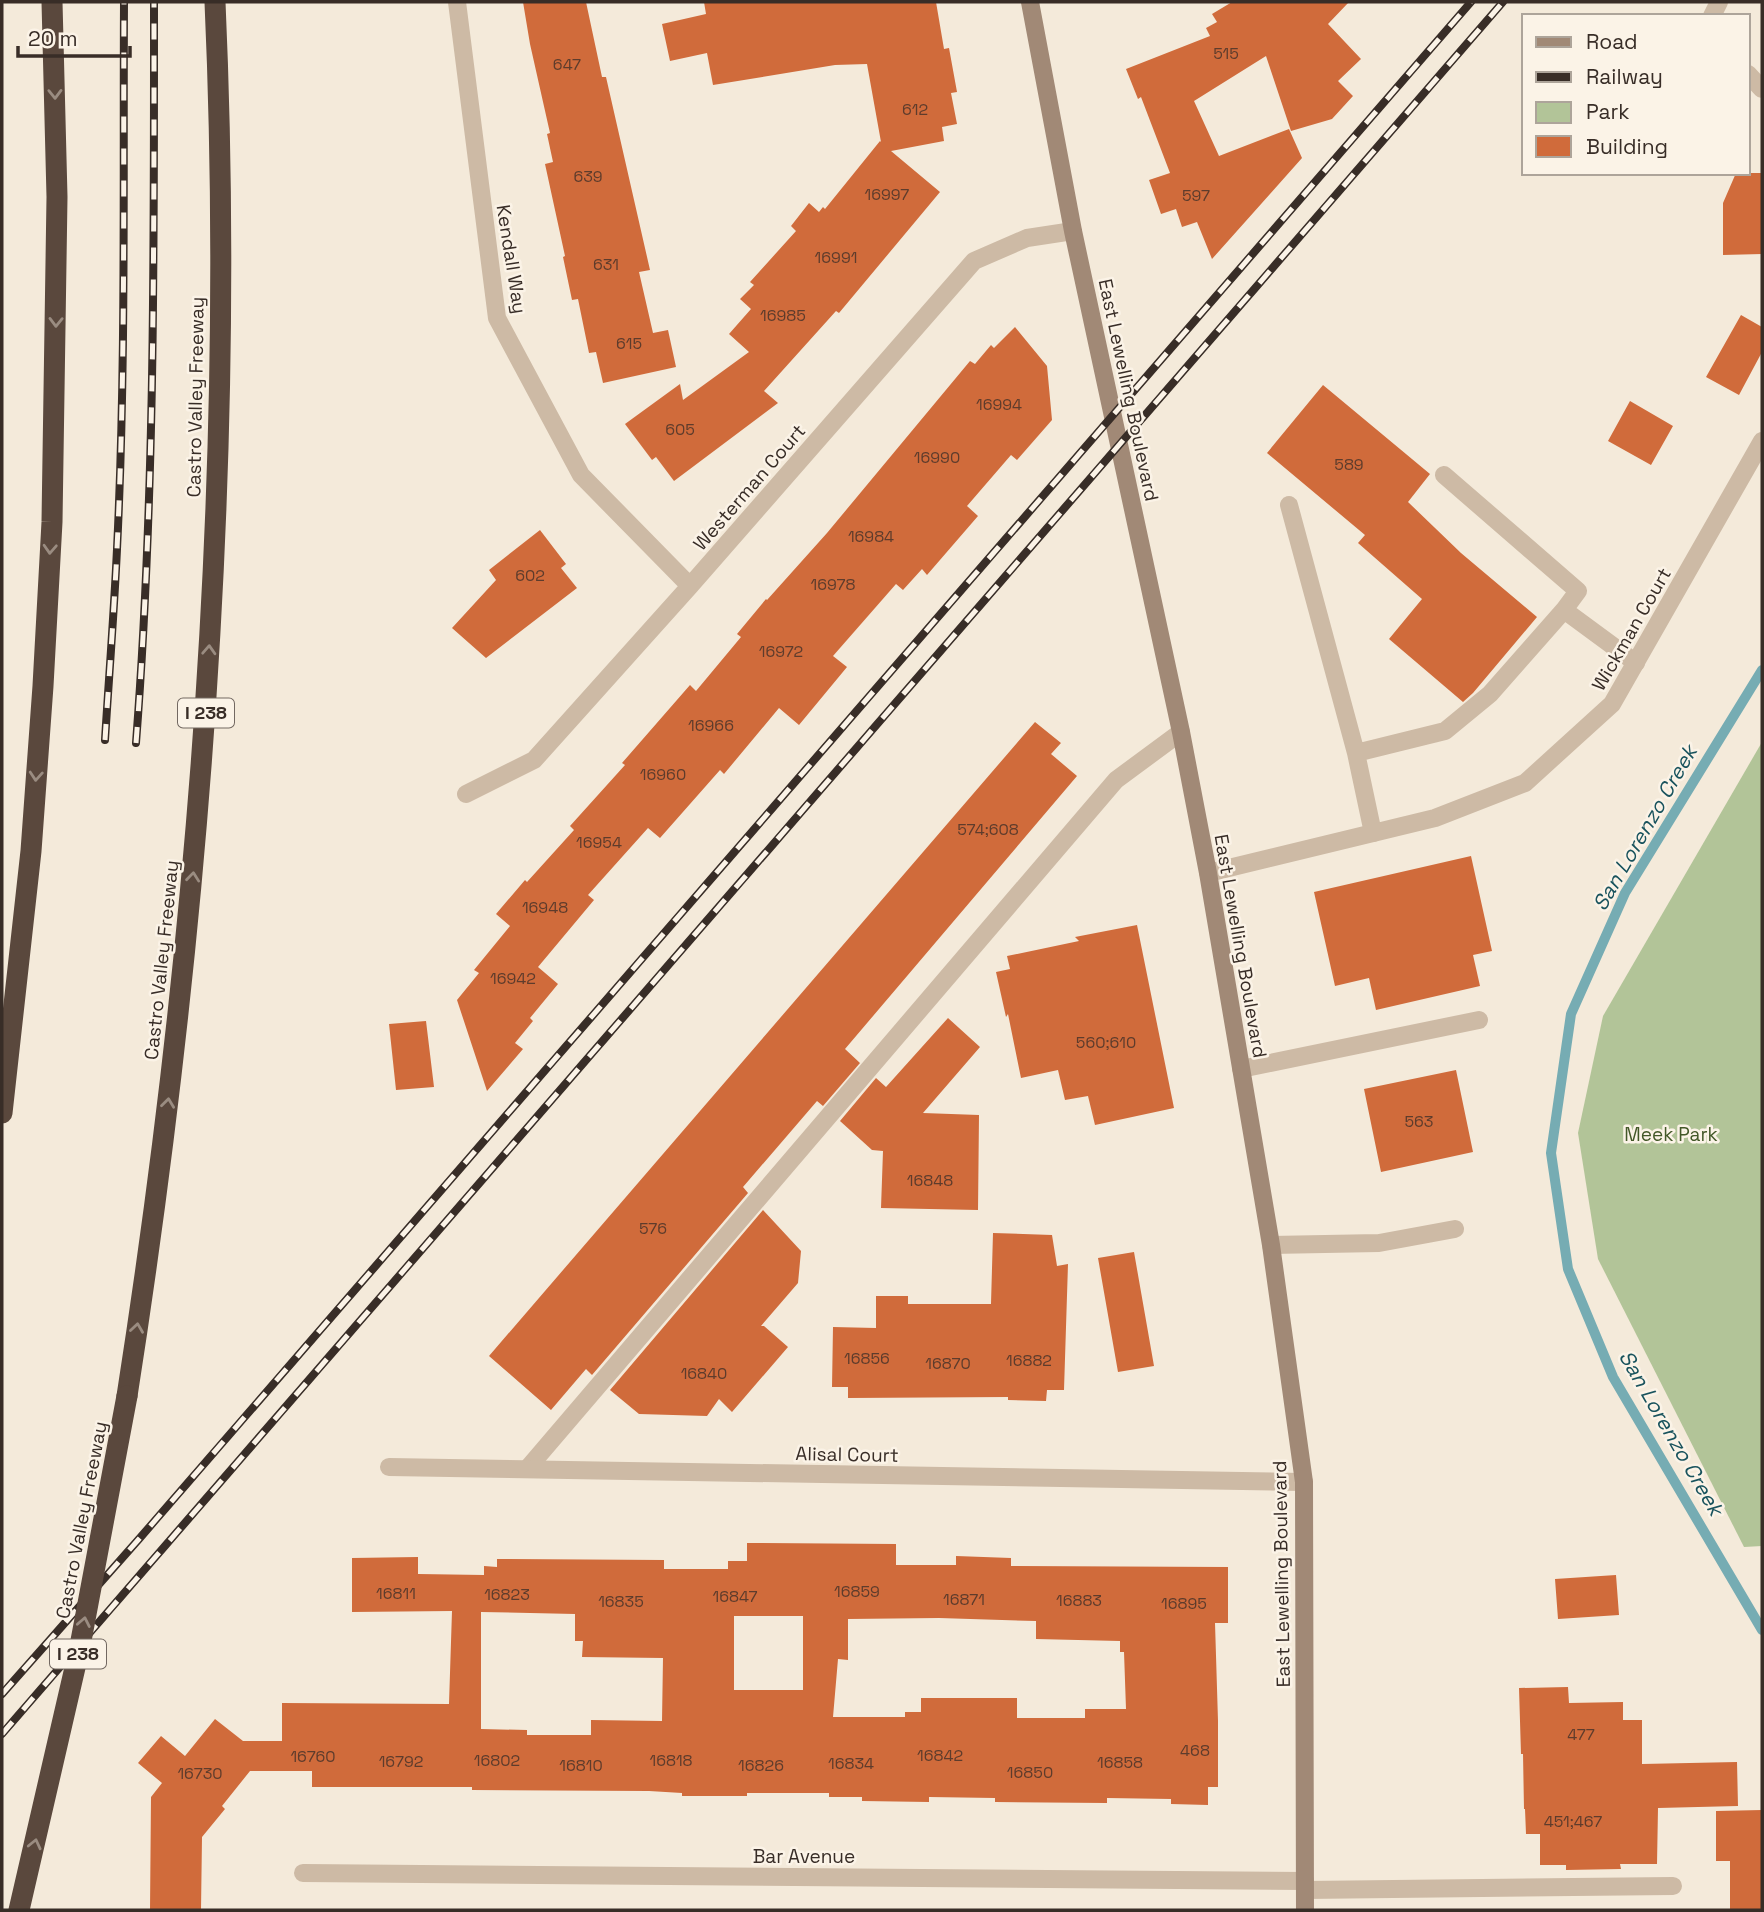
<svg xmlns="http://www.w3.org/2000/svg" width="1764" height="1912" font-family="'Space Grotesk',sans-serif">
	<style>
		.green { fill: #b2c498 }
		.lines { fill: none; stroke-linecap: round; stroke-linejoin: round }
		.stream { stroke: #76acb3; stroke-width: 10 }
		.building { fill: #d06b3b; fill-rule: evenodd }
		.lane { stroke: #cdbaa5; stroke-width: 18 }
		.street { stroke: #cdbaa5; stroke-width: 18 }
		.secondary { stroke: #a18976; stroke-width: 18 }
		.highway { stroke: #5a483d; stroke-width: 21 }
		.rail-casing { stroke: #382d27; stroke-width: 8 }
		.rail { stroke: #fbf3e7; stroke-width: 5; stroke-dasharray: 16; stroke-linecap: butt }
		.highway-bridge { stroke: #5a483d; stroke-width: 21 }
		.oneway { stroke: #9a8c81 }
		.labels { text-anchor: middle; stroke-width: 5; stroke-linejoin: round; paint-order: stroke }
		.number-label { font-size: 16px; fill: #5e3c2c }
		.shield { fill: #fbf3e7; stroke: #726861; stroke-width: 2 }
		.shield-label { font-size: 18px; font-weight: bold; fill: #382d27 }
		.street-label { font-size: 19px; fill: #382d27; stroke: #fbf3e7 }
		.park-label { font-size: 19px; fill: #435828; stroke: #fbf3e7 }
		.water-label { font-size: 21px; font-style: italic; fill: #19535d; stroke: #fbf3e7 }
	</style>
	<rect width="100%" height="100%" fill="#f4eada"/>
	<path class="green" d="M1762 742V1546L1744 1547 1598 1259 1578 1133 1603 1016Z"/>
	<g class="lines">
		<path class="stream" d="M1762 670 1625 893 1571 1014 1551 1153 1568 1269 1613 1377 1762 1630"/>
	</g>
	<path class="building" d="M523 2H586L602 77H606L650 270 639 272 653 333 668 330 676 367 603 383 596 352 589 353 578 299 572 300 563 257 565 256 545 164 553 162 547 134 550 133 530 44Z
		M704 2H936L944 49 949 48 957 92 951 93 957 124 942 127 944 141 891 151 940 192 839 313 836 311 764 391 778 403 674 481 656 457 652 460 625 424 680 384 683 400 749 352 729 334 751 309 740 299 754 285 750 282 796 231 791 226 809 203 819 212 823 207 825 209 880 141 881 142 867 64 835 65 713 85 707 53 670 61 662 24 706 14Z
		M1232 2H1349L1328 24 1361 59 1338 81 1353 96 1332 119 1291 131 1266 56 1194 101 1219 156 1289 129 1302 158 1212 259 1197 222 1182 227 1176 209 1161 214 1149 180 1170 173 1141 97 1138 99 1126 69 1210 36 1206 28 1217 22 1212 14Z
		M1736 173H1762V254L1723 255V203Z
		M1741 315 1762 327V352L1739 395 1706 377Z
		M1015 327 1047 366 1052 420 1017 460 1011 455 967 506 978 516 927 575 922 569 903 590 896 584 833 656 847 667 799 725 779 708 724 774 720 770 660 838 648 828 588 895 594 900 538 967 558 984 530 1018 533 1021 515 1043 523 1049 487 1091 457 1000 479 973 474 970 510 926 496 914 525 880 527 882 574 830 570 826 625 765 622 763 690 685 696 691 741 637 737 634 766 599 767 600 827 533 970 361 975 364 991 345 994 348Z
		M1323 385 1430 474 1408 502 1461 553 1537 617 1473 693 1463 702 1389 639 1422 599 1358 543 1365 535 1267 453Z
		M1630 401 1673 426 1651 465 1608 441Z
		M540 530 566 564 561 568 577 588 486 658 452 628 496 580 489 570Z
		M1035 722 1061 743 1051 754 1077 776 845 1049 860 1063 823 1106 817 1101 743 1187 748 1193 592 1375 586 1369 551 1410 489 1356Z
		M1471 856 1492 951 1473 955 1480 986 1376 1010 1369 978 1335 986 1314 892Z
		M1137 925 1174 1108 1095 1125 1088 1096 1065 1100 1058 1070 1021 1078 1008 1014 1006 1017 996 972 1010 969 1007 956 1079 941 1075 937Z
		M948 1018 980 1047 923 1113 979 1115 978 1210 881 1208 883 1151 872 1150 840 1121 876 1078 886 1087Z
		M426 1021 434 1087 396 1090 389 1024Z
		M1456 1070 1473 1152 1381 1172 1364 1089Z
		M763 1210 801 1251 798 1283 761 1326H764L788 1347 732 1412 719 1399 707 1416 639 1414 610 1390Z
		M993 1233 1052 1235 1057 1266 1068 1264 1064 1390H1047L1046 1401 1008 1400V1397L848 1398V1387H832L833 1327 876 1328V1296H908V1304H991Z
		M1134 1252 1154 1366 1118 1372 1098 1258Z
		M747 1543 896 1544V1565H956V1556L1011 1558V1566L1228 1567V1623H1215L1218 1721V1787H1208V1805L1171 1804V1799L1107 1798V1803L995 1802V1798L929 1797V1802L862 1801V1797H829V1793H747V1796H682V1793L649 1791 472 1790V1787H312V1771H250L222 1806 225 1809 202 1837 201 1910H150L151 1797 162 1783 138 1763 161 1736 185 1756 215 1719 243 1741H282V1703L449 1704 452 1611 352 1612V1558L418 1557V1574L484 1575V1566L497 1567V1559L664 1560V1569H728V1561H747ZM481 1612 575 1614V1641H583L582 1657 663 1658 662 1721 591 1720V1735H527V1730L481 1729ZM734 1616H803V1690H734ZM939 1618 1036 1621V1639L1120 1641V1652H1124L1126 1709H1085V1718H1017V1698H921V1712H905V1717H833L838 1659 848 1660V1619Z
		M1616 1575 1619 1615 1558 1619 1555 1579Z
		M1568 1687 1569 1703 1623 1702V1720H1642V1764L1737 1762 1738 1806 1658 1808 1657 1864H1620L1621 1869 1566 1870V1865H1540V1834H1526L1525 1809H1524L1523 1754H1521L1519 1688Z
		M1762 1810V1910H1730V1861H1716V1811Z"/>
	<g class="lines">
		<path class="lane" d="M1444 475 1578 591 1564 610
			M1289 505 1356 753 1445 731 1490 694 1564 610 1636 663
			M1356 753 1373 833
			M1241 1069 1479 1020
			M1271 1245 1379 1243 1455 1229
			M527 1469 1116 780 1181 732
			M1305 1890 1673 1886"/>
		<path class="street" d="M457 2 497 318 581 475 690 586
			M1712 16 1719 2
			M1748 74 1762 89
			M466 794 534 760 690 586 974 261 1027 238 1073 231
			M1208 873 1435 818 1525 783 1612 704 1762 441
			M389 1467 1304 1482
			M303 1873 1305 1881"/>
		<path class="secondary" d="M1030 2 1073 231 1181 732 1208 873 1271 1245 1304 1482 1305 1910"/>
		<path class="highway" d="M2 1113 31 851 43 686 52 522 57 197 52 2
			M127 1396C199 935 236 468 215 2"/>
		<g class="rail-casing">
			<path id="rail" d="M105 740C109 676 114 613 117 549 126 367 123 184 124 2
				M136 743C155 496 154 249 154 2
				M2 1694 139 1539 1471 2
				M2 1734 1503 2"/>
		</g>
		<use href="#rail" class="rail"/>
		<path class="highway-bridge" d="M19 1910 80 1646 127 1396"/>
	</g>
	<defs><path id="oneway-chevron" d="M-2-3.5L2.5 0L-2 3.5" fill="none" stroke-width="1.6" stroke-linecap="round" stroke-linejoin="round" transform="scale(1.75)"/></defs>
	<g class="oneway">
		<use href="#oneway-chevron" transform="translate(55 94) rotate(89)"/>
		<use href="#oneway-chevron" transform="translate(56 322) rotate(91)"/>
		<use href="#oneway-chevron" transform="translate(50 549) rotate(93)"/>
		<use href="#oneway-chevron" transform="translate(209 650) rotate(-87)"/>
		<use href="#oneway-chevron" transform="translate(36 776) rotate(94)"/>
		<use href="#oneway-chevron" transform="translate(193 877) rotate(-84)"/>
		<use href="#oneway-chevron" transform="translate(168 1103) rotate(-83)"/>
		<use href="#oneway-chevron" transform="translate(137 1328) rotate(-82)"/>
		<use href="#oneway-chevron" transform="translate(84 1622) rotate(-79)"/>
		<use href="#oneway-chevron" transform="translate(35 1844) rotate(-77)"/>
	</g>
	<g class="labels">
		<g class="number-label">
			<text x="1226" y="59">515</text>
			<text x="567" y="70">647</text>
			<text x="915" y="115">612</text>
			<text x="588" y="182">639</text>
			<text x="887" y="200">16997</text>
			<text x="1196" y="201">597</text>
			<text x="836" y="263">16991</text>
			<text x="606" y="270">631</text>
			<text x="783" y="321">16985</text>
			<text x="629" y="349">615</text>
			<text x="999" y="410">16994</text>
			<text x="680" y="435">605</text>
			<text x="937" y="463">16990</text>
			<text x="1349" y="470">589</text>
			<text x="871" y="542">16984</text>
			<text x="530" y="581">602</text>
			<text x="833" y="590">16978</text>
			<text x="781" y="657">16972</text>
			<text x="711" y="731">16966</text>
			<text x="663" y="780">16960</text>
			<text x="988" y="835">574;608</text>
			<text x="599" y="848">16954</text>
			<text x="545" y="913">16948</text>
			<text x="513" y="984">16942</text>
			<text x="1106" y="1048">560;610</text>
			<text x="1419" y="1127">563</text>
			<text x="930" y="1186">16848</text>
			<text x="653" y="1234">576</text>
			<text x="867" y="1364">16856</text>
			<text x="1029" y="1366">16882</text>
			<text x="948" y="1369">16870</text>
			<text x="704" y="1379">16840</text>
			<text x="857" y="1597">16859</text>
			<text x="396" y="1599">16811</text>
			<text x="507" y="1600">16823</text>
			<text x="735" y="1602">16847</text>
			<text x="964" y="1605">16871</text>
			<text x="1079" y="1606">16883</text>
			<text x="621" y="1607">16835</text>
			<text x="1184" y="1609">16895</text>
			<text x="1581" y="1740">477</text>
			<text x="1195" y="1756">468</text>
			<text x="940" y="1761">16842</text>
			<text x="313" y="1762">16760</text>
			<text x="497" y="1766">16802</text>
			<text x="671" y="1766">16818</text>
			<text x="401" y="1767">16792</text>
			<text x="1120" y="1768">16858</text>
			<text x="851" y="1769">16834</text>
			<text x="581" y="1771">16810</text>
			<text x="761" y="1771">16826</text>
			<text x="1030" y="1778">16850</text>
			<text x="200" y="1779">16730</text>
			<text x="1573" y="1827">451;467</text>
		</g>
		<g class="shield">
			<rect x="178" y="698.5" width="56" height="29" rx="5"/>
			<rect x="50" y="1639.5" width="56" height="29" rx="5"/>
		</g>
		<g class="shield-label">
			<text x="206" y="719">I 238</text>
			<text x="78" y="1660">I 238</text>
		</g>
		<g class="street-label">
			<text transform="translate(512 259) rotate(81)" y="7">Kendall Way</text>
			<text transform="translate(1129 390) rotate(78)" y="7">East Lewelling Boulevard</text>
			<text transform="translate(195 397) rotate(-89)" y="7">Castro Valley Freeway</text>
			<text transform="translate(749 487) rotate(-49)" y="7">Westerman Court</text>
			<text transform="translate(1631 629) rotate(-60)" y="7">Wickman Court</text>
			<text transform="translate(1241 946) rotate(80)" y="7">East Lewelling Boulevard</text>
			<text transform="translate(161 960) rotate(-84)" y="7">Castro Valley Freeway</text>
			<text transform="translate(847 1454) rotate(1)" y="7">Alisal Court</text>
			<text transform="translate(81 1520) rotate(-79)" y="7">Castro Valley Freeway</text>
			<text transform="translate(1281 1574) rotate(-91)" y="7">East Lewelling Boulevard</text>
			<text x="804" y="1863">Bar Avenue</text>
		</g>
		<g class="park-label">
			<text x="1671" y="1141">Meek Park</text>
		</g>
		<g class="water-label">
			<text transform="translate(1645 828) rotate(-60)" y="7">San Lorenzo Creek</text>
			<text transform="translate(1671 1433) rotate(60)" y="7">San Lorenzo Creek</text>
		</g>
	</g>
	<rect width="1764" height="1912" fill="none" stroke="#382d27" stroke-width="7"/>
	<rect x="1522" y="14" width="228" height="161" fill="#fbf3e7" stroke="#ada49a" stroke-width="2"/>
	<rect x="1536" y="37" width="35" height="10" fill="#a18976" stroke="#ada49a" stroke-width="2"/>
	<text x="1586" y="49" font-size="21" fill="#382d27">Road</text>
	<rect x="1536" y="72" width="35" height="10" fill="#382d27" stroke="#ada49a" stroke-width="2"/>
	<text x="1586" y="84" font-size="21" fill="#382d27">Railway</text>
	<rect x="1536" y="102" width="35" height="21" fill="#b2c498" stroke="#ada49a" stroke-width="2"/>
	<text x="1586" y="119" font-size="21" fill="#382d27">Park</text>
	<rect x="1536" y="136" width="35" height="21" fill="#d06b3b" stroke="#ada49a" stroke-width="2"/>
	<text x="1586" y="154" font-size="21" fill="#382d27">Building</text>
	<path d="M18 46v10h112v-10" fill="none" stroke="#382d27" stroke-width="3.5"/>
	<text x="28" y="46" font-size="21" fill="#382d27" stroke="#fbf3e7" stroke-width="5" paint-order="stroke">20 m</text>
</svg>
